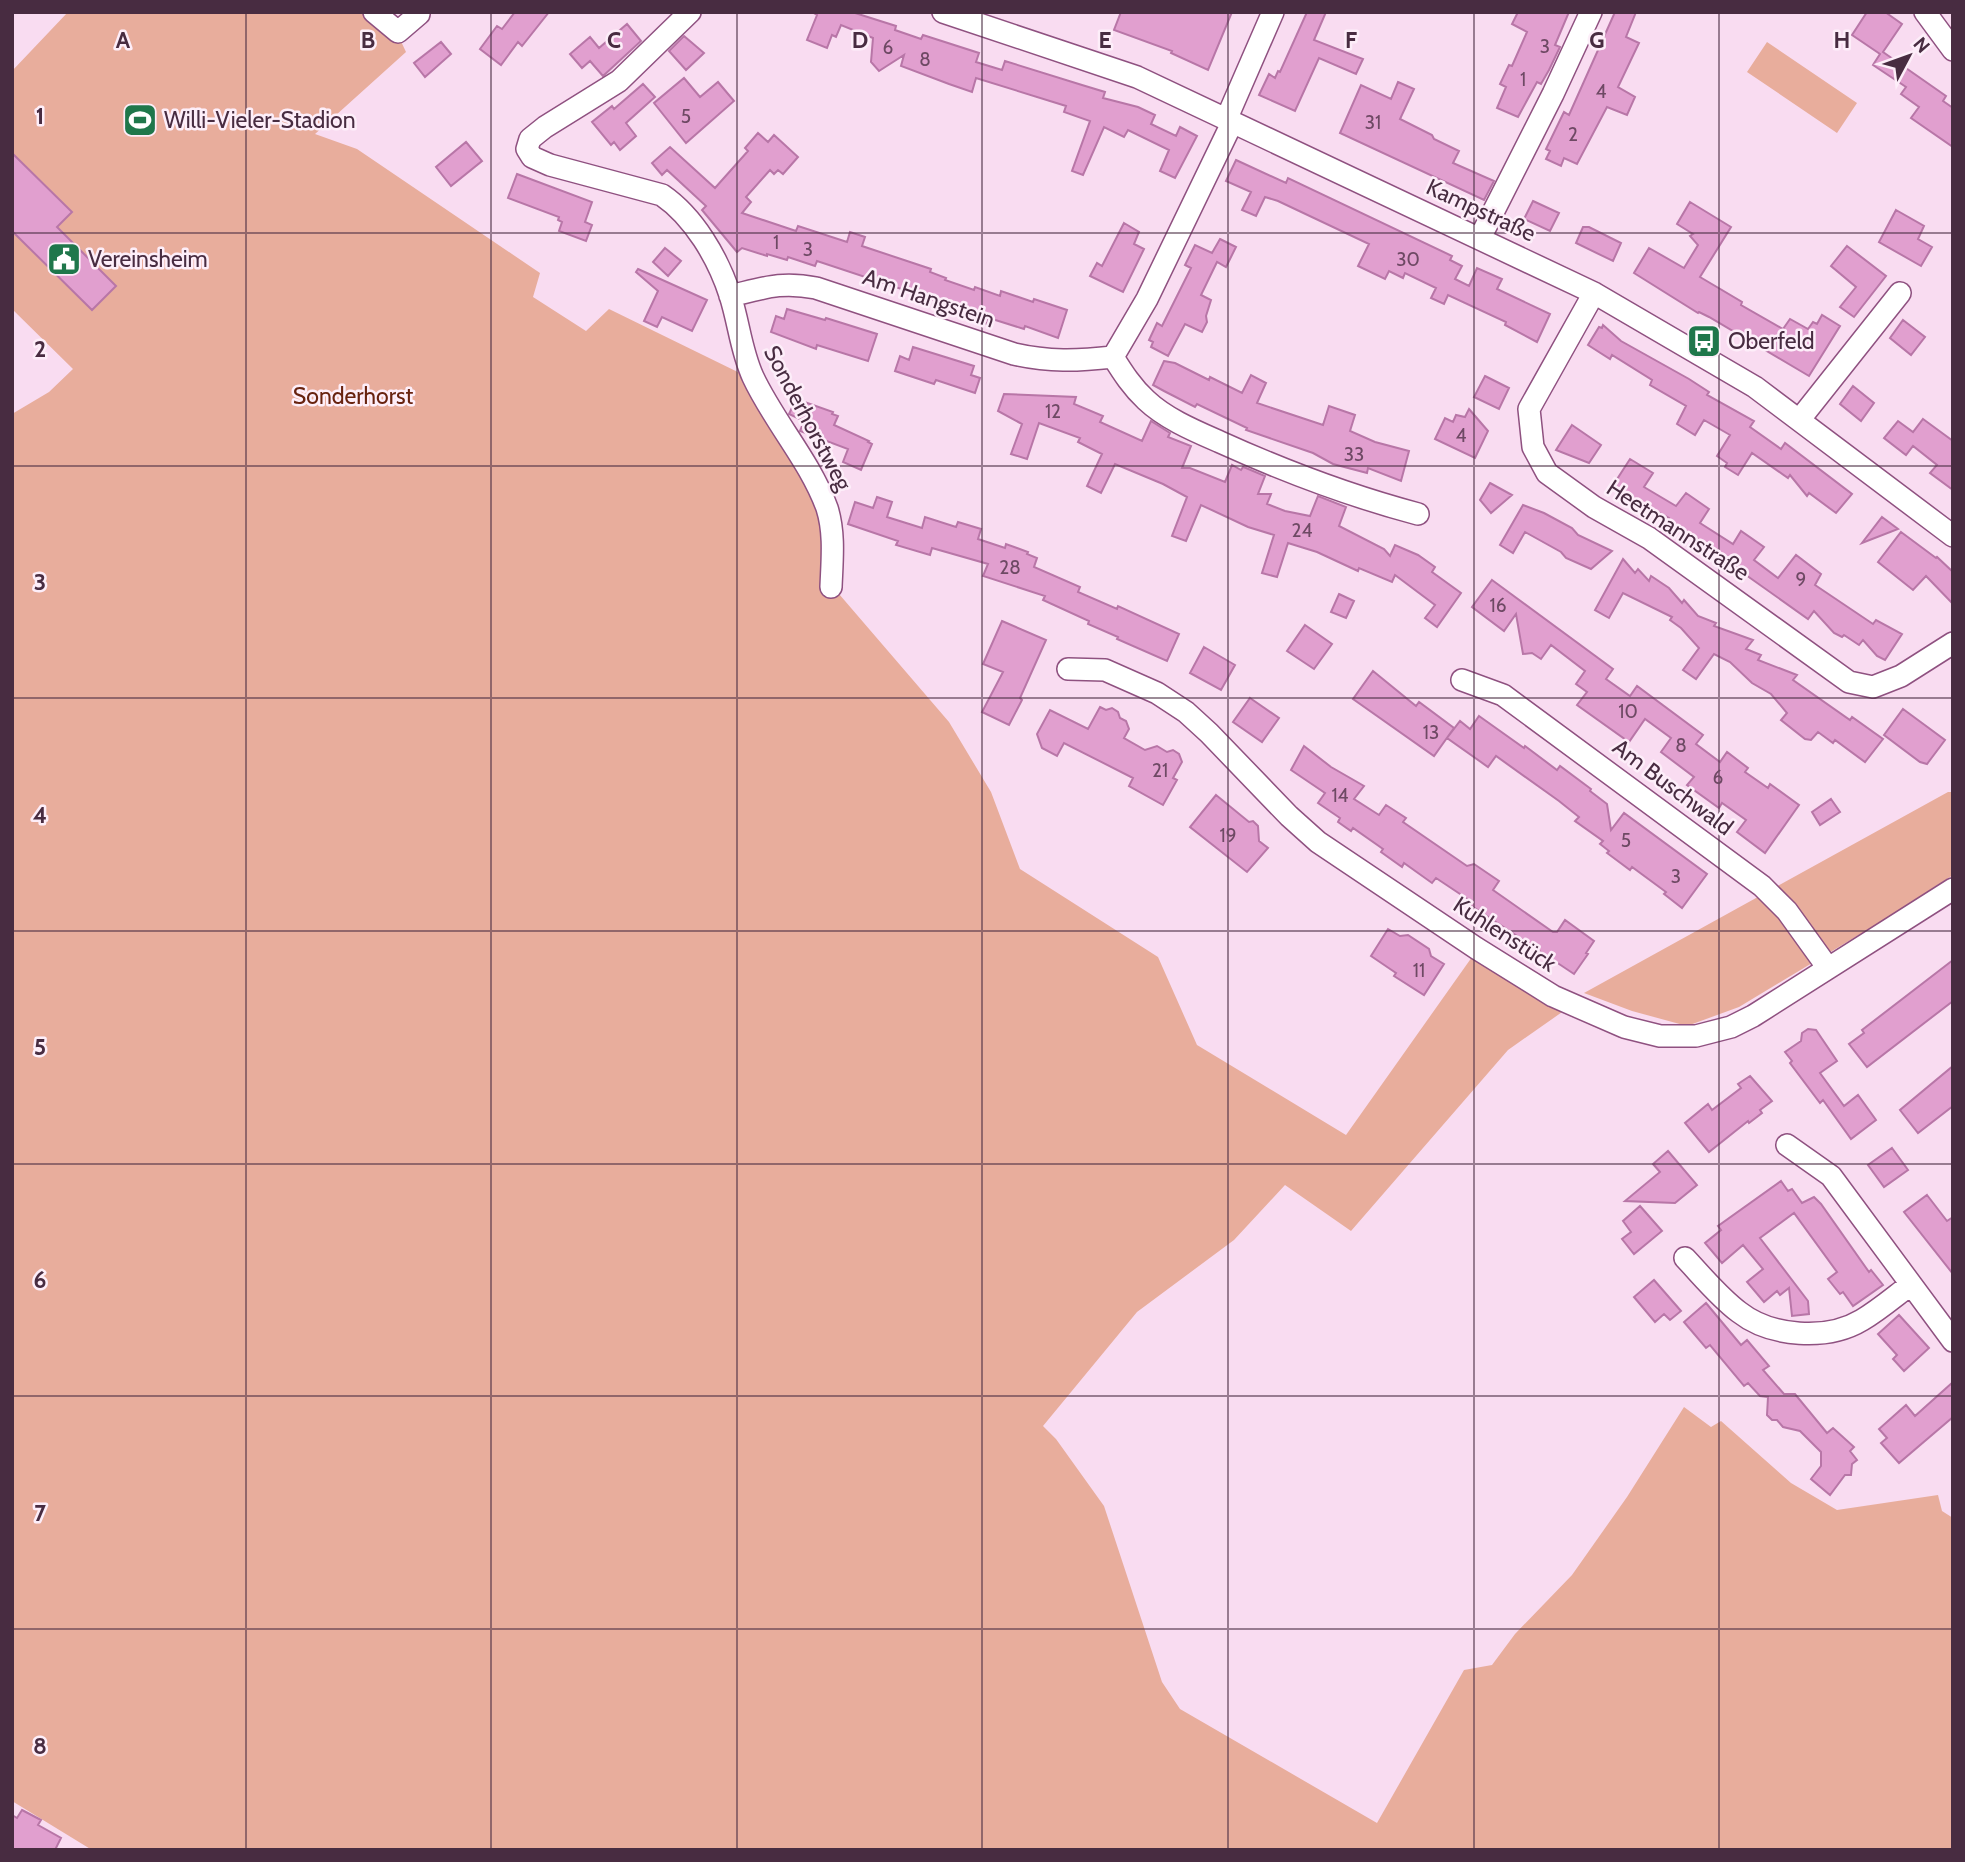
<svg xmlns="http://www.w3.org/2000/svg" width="1965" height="1862" font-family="Cabin,sans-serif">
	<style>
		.green { fill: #e8ad9c }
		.building { fill: #e19fcf; stroke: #b876a7; stroke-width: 2 }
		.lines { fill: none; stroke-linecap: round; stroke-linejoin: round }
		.minor-casing { stroke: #8f5180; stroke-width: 24 }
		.minor { stroke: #fff; stroke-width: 21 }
		.grid { fill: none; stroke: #482c41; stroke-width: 2; stroke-opacity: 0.55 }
		.labels { text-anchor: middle; stroke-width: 5; stroke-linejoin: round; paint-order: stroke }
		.number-label { font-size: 19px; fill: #6e4964 }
		.poi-label { font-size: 23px; fill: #482c41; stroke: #fdeef9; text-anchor: start }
		.street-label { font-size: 23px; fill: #482c41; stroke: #fdeef9 }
		.park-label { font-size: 23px; fill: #68230f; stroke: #fdeef9 }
		.grid-label { font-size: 23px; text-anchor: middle; font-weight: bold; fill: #482c41; stroke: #fdeef9; stroke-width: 5; stroke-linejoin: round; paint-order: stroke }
	</style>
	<rect width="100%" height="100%" fill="#f9dcf1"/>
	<path class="green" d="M68 12H371L398 35 406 52 315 134 357 149 540 273 533 297 586 331 609 309 750 378 812 481 833 587 949 722 991 792 1020 869 1158 957 1197 1045 1346 1135 1472 957 1565 1010 1508 1050 1351 1231 1285 1185 1234 1240 1137 1312 1043 1426 1056 1439 1104 1506 1162 1682 1180 1709 1377 1823 1464 1670 1492 1665 1515 1634 1572 1575 1627 1497 1684 1407 1711 1427 1721 1421 1791 1483 1837 1510 1938 1495 1942 1511 1953 1518V1850H92L12 1801V414L49 392 73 369 12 309V71Z
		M1767 42 1857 103 1837 133 1747 72Z
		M1948 792H1953V875L1877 924 1739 1007 1687 1026 1632 1011 1584 993Z"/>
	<path class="building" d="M515 12H549L522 46 518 42 501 65 480 49 497 26 502 29Z
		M812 12H852L896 26 895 30 921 39 923 35 979 53 976 62 1002 70 1005 61 1082 85 1105 92 1103 98 1138 107 1155 115 1151 124 1176 136 1180 127 1197 136 1175 178 1160 171 1169 150 1128 130 1124 137 1104 127 1083 175 1072 171 1090 121 1064 112 1066 106 976 78 972 92 949 84 901 66 904 55 879 71 871 62 873 38 841 25 836 37 832 35 827 48 807 40 817 15Z
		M1121 12H1232L1208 70 1171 53 1172 51 1114 30Z
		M1307 12H1326L1314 40 1363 59 1356 74 1319 58 1295 111 1259 95 1269 74 1275 78 1278 71 1280 72Z
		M1518 12H1569L1555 45 1560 47 1549 70 1541 84 1537 82 1518 117 1497 108 1506 87 1500 84 1509 65 1512 66 1527 32 1512 24Z
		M1615 12H1636L1626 37 1639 43 1618 87 1635 97 1627 115 1607 107 1577 164 1564 158 1561 166 1546 159 1550 151 1546 149 1564 112 1569 115Z
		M1867 12H1885L1902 24 1883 52 1946 96 1943 101 1953 108V147L1911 118 1919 107 1901 94 1906 87 1873 65 1880 54 1852 35Z
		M627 24 641 41 603 76 590 61 582 68 570 54 590 37 599 48Z
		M684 36 704 53 686 70 669 51Z
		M441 42 451 54 425 77 414 63Z
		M684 78 700 97 718 82 734 101 686 143 654 103Z
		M1398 82 1414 89 1400 119 1432 135 1434 139 1459 151 1453 163 1494 181 1484 200 1340 133 1361 85 1391 99Z
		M643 84 655 97 626 123 636 136 620 150 614 142 611 145 592 122 612 106 614 109Z
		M758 133 768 142 774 135 798 157 783 174 778 170 774 174 770 170 746 197 751 202 742 213 796 231 798 226 847 242 850 232 865 237 862 246 931 269 930 272 946 278 945 280 974 290 975 287 1000 296 1001 291 1033 302 1034 299 1067 310 1058 338 1025 326 1024 329 989 318 987 324 969 317 971 312 817 261 815 266 788 257 787 260 767 254V256L742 248 737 252 702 210 706 206 667 170 662 175 652 163 670 147 715 188 748 151 745 148Z
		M466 142 482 161 451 186 436 167Z
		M12 153 72 212 57 227 116 286 92 310 12 231Z
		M1236 160 1286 183 1288 178 1452 256 1450 260 1462 266 1455 279 1469 286 1477 268 1502 279 1497 289 1550 314 1537 342 1505 325 1506 322 1448 295 1444 304 1431 298 1436 288 1405 273 1403 278 1389 271 1385 279 1358 266 1369 244 1278 201 1265 197 1256 216 1242 210 1251 192 1226 181Z
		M517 174 592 202 585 222 592 225 586 241 559 231 562 222 558 220 559 217 508 198Z
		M1533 201 1559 213 1550 231 1524 219Z
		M1690 202 1731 227 1700 277 1742 302 1741 305 1783 329 1790 319 1808 329 1813 322 1817 324 1822 315 1840 326 1809 376 1709 317 1699 312 1698 313 1634 273 1649 248 1684 268 1698 245 1690 236 1693 234 1677 224Z
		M1896 210 1924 226 1918 239 1932 247 1921 266 1879 242Z
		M1124 223 1139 232 1134 244 1144 249 1123 292 1090 276 1097 263 1102 266Z
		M1583 227H1589L1621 243 1613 261 1576 243Z
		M1220 239 1236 247 1226 267 1217 262 1201 295 1211 300 1206 316 1207 322 1202 332 1185 324 1168 356 1151 347 1153 342 1149 340 1157 323 1162 326 1191 268 1185 265 1195 245 1212 253Z
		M1847 246 1886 276 1854 317 1840 307 1856 287 1831 266Z
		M665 248 681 261 668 276 653 262Z
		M638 269 707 300 692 331 662 317 657 327 644 321 658 291 636 272Z
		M787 309 825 320 826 318 877 334 868 361 817 345 816 349 771 332 776 316 784 319Z
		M1903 320 1925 337 1911 355 1890 338Z
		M1603 325 1621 341 1689 379 1709 392 1707 395 1754 421 1750 427 1781 449 1785 443 1852 494 1836 513 1809 493 1807 496 1790 475 1788 478 1752 453 1738 475 1725 467 1727 463 1717 456 1730 435 1704 420 1695 435 1677 424 1686 406 1650 385 1652 380 1612 355 1610 359 1588 345 1599 327 1602 328Z
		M913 347 974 366 971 375 980 378 975 393 936 380 934 384 895 371 900 356 909 360Z
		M1164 361 1175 363 1209 380 1210 377 1242 393 1251 375 1266 383 1257 403 1323 425 1329 406 1355 415 1350 431 1375 442 1409 451 1401 481 1368 468 1367 473 1333 464 1313 453 1246 430 1247 428 1197 404 1195 407 1164 391 1153 385Z
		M1485 376 1509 388 1499 409 1474 397Z
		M1853 386 1874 403 1861 421 1840 404Z
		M1004 394 1076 397 1074 404 1103 416 1100 422 1142 441 1151 421 1170 433 1168 437 1191 446 1182 468H1190L1225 482 1232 465 1241 470 1243 467 1246 468 1265 476 1258 494H1271L1267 504 1285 511 1310 516 1318 496 1346 507 1339 526 1384 549 1390 556 1395 545 1418 555 1435 567 1432 572 1461 593 1437 627 1425 618 1435 605 1395 575 1392 582 1359 568 1358 571 1317 552 1288 543 1277 577 1262 573 1274 535 1248 527 1201 505 1186 541 1172 536 1187 497 1163 484 1115 464 1101 493 1087 486 1102 454 1078 442 1080 438 1039 423 1027 459 1011 454 1022 424 998 411Z
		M796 399 833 412 832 414 838 416 834 425 869 441 868 442 872 444 861 470 843 462 848 449 800 431 804 421 789 414Z
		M1469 409 1488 431 1475 458 1435 439 1445 418 1453 422 1456 415 1465 417Z
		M1923 419 1953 441V490L1930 473 1937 465 1913 446 1906 455 1884 438 1898 421 1913 432Z
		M1572 425 1601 445 1589 463 1556 450Z
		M1630 459 1653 473 1644 487 1676 506 1686 493 1709 509 1700 523 1733 544 1741 531 1764 547 1754 560 1778 578 1796 555 1821 574 1815 585 1873 624 1876 620 1902 634 1885 660 1877 656 1863 640 1859 645 1844 635 1842 637 1834 633 1814 611 1808 619 1722 558 1724 555 1668 521 1669 518 1612 487Z
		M1490 483 1512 495 1491 513 1480 500Z
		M877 497 892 502 887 517 922 528 925 517 956 527 958 522 981 529 978 539 1005 548 1006 544 1028 552 1027 554 1037 558 1034 567 1080 587 1078 592 1117 609 1118 606 1179 634 1167 661 1117 639 1118 637 1088 624 1089 621 1043 600 1045 596 983 576 988 564 932 548 930 555 896 545 898 541 848 524 855 502 873 508Z
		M1523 505 1544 513 1572 528 1578 535 1612 551 1591 569 1566 558 1561 552 1525 532 1513 553 1500 545Z
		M1882 517 1898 529 1862 543Z
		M1901 532 1936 558 1937 557 1953 572V604L1926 576 1913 590 1878 562Z
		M1623 559 1635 573 1638 569 1649 581 1651 576 1669 588 1682 603 1684 600 1698 616 1716 623 1714 626 1753 640 1746 649 1761 655 1758 660 1797 675 1793 680 1850 720 1852 717 1883 739 1865 762 1835 740 1833 743 1818 732 1811 740 1805 739 1781 720 1787 713 1771 694 1752 683 1730 662 1714 654 1696 679 1683 670 1699 648 1681 628 1670 620 1672 617 1623 593 1609 618 1595 610Z
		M1492 580 1613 669 1606 679 1630 696 1637 686 1703 735 1696 744 1720 762 1727 752 1748 768 1745 772 1768 788 1770 784 1799 805 1765 853 1737 832 1746 820 1722 803 1719 808 1687 785 1694 777 1661 752 1671 738 1645 719 1629 742 1577 705 1587 692 1576 684 1585 671 1551 645 1541 659 1532 653 1523 654 1516 614 1504 631 1472 607Z
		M1339 594 1354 601 1346 618 1331 612Z
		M1002 621 1046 640 1020 698 1022 700 1009 725 982 712 1003 672 983 664Z
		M1305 625 1332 644 1314 669 1287 651Z
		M1204 647 1235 665 1221 690 1190 673Z
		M1373 671 1416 706 1419 702 1454 728 1434 756 1353 699Z
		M1250 698 1279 718 1262 742 1233 722Z
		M1100 707 1106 710 1112 708 1118 712 1120 718 1126 721 1129 729 1124 738 1145 750 1157 746 1167 752 1173 750 1179 754 1182 762 1173 778 1177 780 1163 805 1129 786 1133 778 1064 743 1057 756 1042 748 1037 734 1050 710 1088 729Z
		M1903 709 1945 740 1927 764 1920 762 1884 735Z
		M1479 716 1524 748 1525 746 1557 770 1560 766 1591 789 1590 791 1607 804 1611 830 1624 813 1707 874 1682 908 1664 894 1666 892 1632 867 1630 870 1607 853 1609 851 1600 844 1603 841 1575 821 1579 817 1559 801 1496 756 1488 767 1447 738 1460 721 1470 729Z
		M1304 746 1331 767 1364 786 1354 799 1379 815 1386 805 1406 818 1403 822 1467 866 1474 864 1499 881 1493 890 1553 932H1557L1565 920 1594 941 1586 953 1588 954 1574 974 1487 916 1470 905 1472 902 1436 878 1432 883 1404 863 1402 867 1381 852 1383 849 1353 828 1351 831 1338 822 1340 818 1318 803 1325 793 1291 770Z
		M1216 795 1249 822 1253 821 1258 826 1259 841 1268 848 1247 872 1190 827Z
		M1831 799 1840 812 1820 825 1812 812Z
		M1388 929 1400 936 1408 935 1429 949 1431 956 1444 964 1424 995 1394 976 1396 973 1371 956Z
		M1953 960V1001L1867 1067 1849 1044 1864 1033 1862 1030Z
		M1808 1029 1816 1030 1837 1061 1820 1073 1844 1106 1858 1095 1876 1120 1851 1139 1823 1100 1820 1103 1790 1063 1792 1061 1785 1052 1801 1041 1802 1033Z
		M1953 1066V1106L1918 1133 1900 1110Z
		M1750 1076 1772 1101 1760 1110 1762 1113 1749 1123 1748 1121 1709 1152 1685 1123 1708 1104 1712 1110 1741 1088 1738 1084Z
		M1892 1148 1908 1170 1884 1187 1868 1165Z
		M1668 1151 1697 1185 1675 1203 1625 1201 1660 1172 1653 1164Z
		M1781 1181 1788 1191 1792 1189 1802 1203 1814 1197 1821 1204 1869 1272 1871 1270 1883 1285 1853 1306 1843 1292 1840 1294 1828 1279 1837 1272 1794 1213 1760 1238 1808 1301 1809 1314 1792 1316 1789 1288 1780 1295 1777 1291 1764 1302 1747 1282 1763 1269 1743 1245 1722 1263 1705 1243 1721 1230 1718 1226Z
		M1927 1195 1947 1221 1953 1217V1274L1904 1212Z
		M1640 1206 1662 1231 1634 1254 1622 1239 1631 1232 1623 1221Z
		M1654 1280 1681 1311 1670 1320 1664 1314 1655 1322 1634 1297Z
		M1706 1303 1741 1345 1747 1340 1769 1366 1763 1370 1784 1394H1795L1827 1433 1833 1428 1854 1447 1850 1451 1857 1460 1852 1464 1851 1475H1845L1830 1495 1811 1479 1821 1466V1452L1800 1431 1783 1427 1777 1420H1772L1767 1415 1768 1397 1760 1396 1748 1383 1744 1386 1710 1345 1706 1348 1684 1322Z
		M1899 1315 1929 1348 1904 1371 1893 1359 1897 1355 1878 1334Z
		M1953 1382V1417L1899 1463 1881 1443 1887 1438 1879 1429 1906 1405 1915 1416Z
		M22 1810 41 1820 38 1825 61 1838 55 1850H12V1815L17 1818Z"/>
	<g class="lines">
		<g class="minor-casing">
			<path id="minor" d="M374 12 398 32 419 14
				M690 12 619 81 545 127 530 139 527 149 532 157 550 165 662 195C694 217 718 258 730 295 739 323 741 351 753 377 774 422 810 461 827 508 835 533 832 561 831 587
				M943 12 1137 77 1594 293 1755 387 1953 536
				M1925 12 1953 50
				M1226 120 1273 12
				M1480 238 1553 94 1591 12
				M1594 293 1529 409 1533 447 1547 473 1594 507 1649 538 1849 682 1873 687 1901 676 1953 643
				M730 296C764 288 781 281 816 288L1014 354C1049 362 1077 361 1113 357
				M1113 357C1123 373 1132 387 1146 400 1166 419 1195 431 1220 442 1284 471 1350 496 1418 514
				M1113 357 1147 299 1232 123
				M1800 419 1900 293
				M1068 669 1105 670 1157 693 1186 712 1209 733 1289 816 1318 842 1476 948 1553 996 1624 1027 1660 1036H1696L1731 1027 1753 1016 1953 889
				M1462 680 1503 695 1762 886 1787 911 1828 968
				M1787 1145 1831 1176 1953 1341
				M1685 1258C1702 1276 1719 1297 1739 1312 1771 1337 1827 1341 1862 1320 1879 1310 1894 1297 1910 1285"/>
		</g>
		<use href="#minor" class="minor"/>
	</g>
	<path class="grid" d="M246 12V1850M491 12V1850M737 12V1850M982 12V1850M1228 12V1850M1474 12V1850M1719 12V1850M12 233H1953M12 466H1953M12 698H1953M12 931H1953M12 1164H1953M12 1396H1953M12 1629H1953"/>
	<defs>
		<g id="stadium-square" transform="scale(1.75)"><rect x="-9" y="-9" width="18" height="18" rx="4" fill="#1f774b" stroke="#fdeef9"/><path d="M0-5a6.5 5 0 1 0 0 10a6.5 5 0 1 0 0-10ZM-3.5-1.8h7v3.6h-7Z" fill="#fff"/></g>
		<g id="civic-square" transform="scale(1.75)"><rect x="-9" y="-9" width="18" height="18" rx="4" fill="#1f774b" stroke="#fdeef9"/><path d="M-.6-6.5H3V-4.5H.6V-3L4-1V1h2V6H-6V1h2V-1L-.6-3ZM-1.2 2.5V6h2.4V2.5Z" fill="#fff"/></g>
		<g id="bus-square" transform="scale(1.75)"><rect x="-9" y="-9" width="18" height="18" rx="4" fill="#1f774b" stroke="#fdeef9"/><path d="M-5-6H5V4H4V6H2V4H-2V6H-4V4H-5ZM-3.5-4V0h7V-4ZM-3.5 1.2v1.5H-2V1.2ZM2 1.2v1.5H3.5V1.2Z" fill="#fff"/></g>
	</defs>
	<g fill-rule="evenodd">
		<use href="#stadium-square" x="140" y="120"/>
		<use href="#civic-square" x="64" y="259"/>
		<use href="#bus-square" x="1704" y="341"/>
	</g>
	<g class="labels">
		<g class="number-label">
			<text x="1545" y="53">3</text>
			<text x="888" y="54">6</text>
			<text x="925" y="66">8</text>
			<text x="1523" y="86">1</text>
			<text x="1601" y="98">4</text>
			<text x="686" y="123">5</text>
			<text x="1373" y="129">31</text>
			<text x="1573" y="141">2</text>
			<text x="776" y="249">1</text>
			<text x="808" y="256">3</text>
			<text x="1408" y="266">30</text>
			<text x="1053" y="418">12</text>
			<text x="1461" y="442">4</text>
			<text x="1354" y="461">33</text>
			<text x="1302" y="537">24</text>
			<text x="1010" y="574">28</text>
			<text x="1801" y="586">9</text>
			<text x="1498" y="612">16</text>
			<text x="1628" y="718">10</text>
			<text x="1431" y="739">13</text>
			<text x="1681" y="752">8</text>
			<text x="1160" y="777">21</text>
			<text x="1718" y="784">6</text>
			<text x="1340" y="802">14</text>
			<text x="1228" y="842">19</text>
			<text x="1626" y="847">5</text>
			<text x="1676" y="883">3</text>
			<text x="1419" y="977">11</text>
		</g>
		<g class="poi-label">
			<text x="164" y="128">Willi-Vieler-Stadion</text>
			<text x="88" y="267">Vereinsheim</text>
			<text x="1728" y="349">Oberfeld</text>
		</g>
		<g class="street-label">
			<text transform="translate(1481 210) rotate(25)" y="8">Kampstraße</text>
			<text transform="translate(929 298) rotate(19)" y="8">Am Hangstein</text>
			<text transform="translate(808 418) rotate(62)" y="8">Sonderhorstweg</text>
			<text transform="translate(1678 530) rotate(33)" y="8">Heetmannstraße</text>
			<text transform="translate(1673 787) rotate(37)" y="8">Am Buschwald</text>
			<text transform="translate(1505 934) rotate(33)" y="8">Kuhlenstück</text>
		</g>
		<g class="park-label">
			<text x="353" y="404">Sonderhorst</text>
		</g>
	</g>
	<g class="grid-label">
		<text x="123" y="48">A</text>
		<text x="368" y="48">B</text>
		<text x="614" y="48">C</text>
		<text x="860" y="48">D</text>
		<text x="1105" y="48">E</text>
		<text x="1351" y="48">F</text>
		<text x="1597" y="48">G</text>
		<text x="1842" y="48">H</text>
		<text x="40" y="124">1</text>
		<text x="40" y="357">2</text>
		<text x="40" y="590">3</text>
		<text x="40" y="823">4</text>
		<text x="40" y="1055">5</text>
		<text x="40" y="1288">6</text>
		<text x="40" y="1521">7</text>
		<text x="40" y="1754">8</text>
	</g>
	<rect width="1965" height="1862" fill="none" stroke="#482c41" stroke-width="28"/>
	<g transform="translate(1909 56) rotate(49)" stroke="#fdeef9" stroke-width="5" paint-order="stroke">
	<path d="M0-5L12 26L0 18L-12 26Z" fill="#482c41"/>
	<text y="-10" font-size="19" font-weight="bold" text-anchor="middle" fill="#482c41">N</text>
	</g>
</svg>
